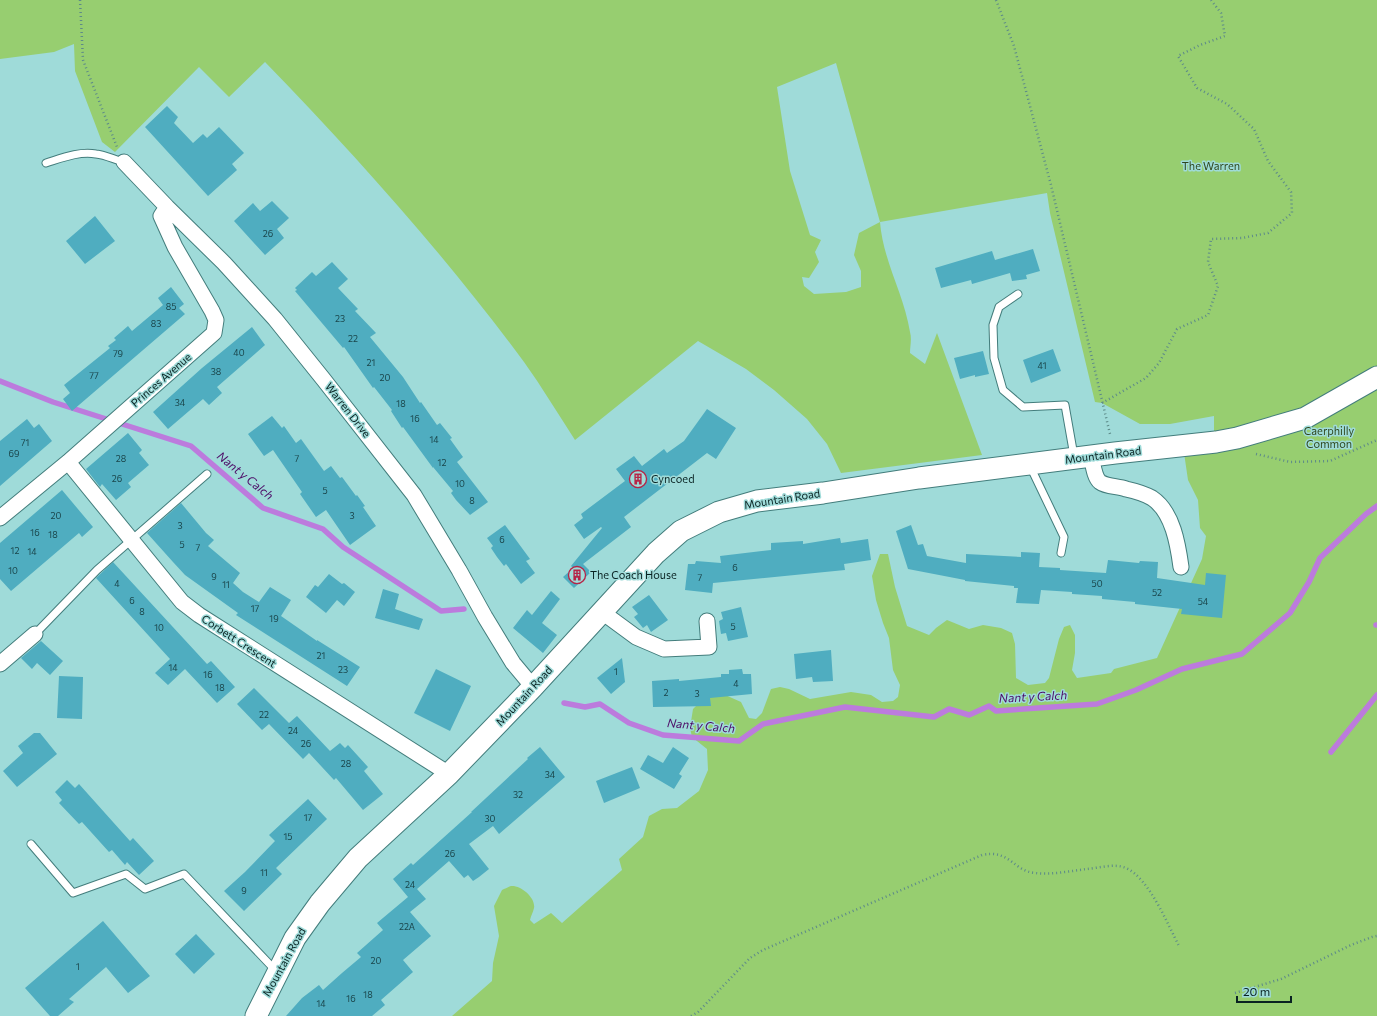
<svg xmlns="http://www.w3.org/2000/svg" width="1377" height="1016" font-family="Commissioner,sans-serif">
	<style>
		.green { fill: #97ce70; fill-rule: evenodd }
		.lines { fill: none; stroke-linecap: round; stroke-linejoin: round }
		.stream { stroke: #bc7bdd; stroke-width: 5.5 }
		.building { fill: #4fadc0 }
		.service-casing { stroke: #437d7c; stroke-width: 9 }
		.minor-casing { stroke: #437d7c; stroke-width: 17 }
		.secondary-casing { stroke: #437d7c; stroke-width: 23 }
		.path { stroke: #5d8a89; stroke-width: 2.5; stroke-dasharray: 1 3; stroke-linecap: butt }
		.service { stroke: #fff; stroke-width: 7 }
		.minor { stroke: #fff; stroke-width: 15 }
		.secondary { stroke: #fff; stroke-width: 21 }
		.labels { text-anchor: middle; stroke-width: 3; stroke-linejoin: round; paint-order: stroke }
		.number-label { font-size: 9px; fill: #1a454a }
		.park-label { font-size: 11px; fill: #2f471c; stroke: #9fdbd9 }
		.street-label { font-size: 11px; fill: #092222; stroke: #9fdbd9 }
		.poi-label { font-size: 11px; fill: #092222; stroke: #9fdbd9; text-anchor: start }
		.water-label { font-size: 12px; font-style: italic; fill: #4c0a66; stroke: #9fdbd9 }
	</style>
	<rect width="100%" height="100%" fill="#9fdbd9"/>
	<path class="green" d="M0 0H1377V1016H452L492 981 493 963 499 936 494 906 502 890C505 889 508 887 511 886 521 885 536 898 534 908 533 913 531 915 530 920L534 924 551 913 562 923 622 870 619 859 643 837 649 816 662 809 677 808 699 791 708 770 707 749 692 737 690 728 693 709 706 696 723 694 741 702 749 718 756 719 762 713 771 689 780 687 789 689 810 699 851 692 871 695 882 702 893 701 898 697 900 685 893 670 889 638 883 623 876 600 872 576 880 554H888L895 587 907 626 929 635 936 628 947 620 969 629 983 625 1001 628 1012 633 1015 644 1016 678 1028 685 1045 683 1049 678 1059 639 1064 627 1070 625 1075 635V653L1072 670 1077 678 1111 673 1114 669 1157 658 1202 559 1206 536 1200 528 1198 500 1188 480 1183 446 1214 443V416L1170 424H1140L1102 403 1095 402 1050 213 1047 193 880 222C883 261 904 294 910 332 912 339 910 346 910 353L925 364 937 333 982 455 841 473 827 444 807 419 774 390 746 369 698 341 575 440C558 414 542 387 524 362 445 255 357 157 265 62L229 97 199 67 115 152 102 142 75 71 74 44 54 52 0 59ZM836 63 880 222 859 233 854 255 861 271V287L846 292 814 294 804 286 802 277 809 278 819 262 815 252 821 240 810 235 790 171 777 87Z"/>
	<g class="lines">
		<path class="stream" d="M0 381 53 402 191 446 263 508 323 529 343 547 441 611 464 609
			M1376 625H1377
			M564 703 585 707 600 704 629 723 663 735 739 741 763 724 845 707 934 717 949 709 969 715 989 706 996 711 1097 704 1136 690 1182 669 1242 654 1290 613 1309 582 1320 558 1366 514 1377 506
			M1331 752 1377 695"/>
	</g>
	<path class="building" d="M167 106 178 117 174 123 193 143 203 134 207 138 219 127 244 153 232 164 237 170 208 196 145 127Z
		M272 201 289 218 277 229 284 238 265 255 234 221 253 203 260 211Z
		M95 216 115 241 85 264 66 241Z
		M1033 249 1040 271 1026 275 1027 279 1012 281 1010 273 972 284 971 280 941 288 935 268 992 251 995 260Z
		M332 262 348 279 338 288 358 309 355 311 376 333 370 337 403 377 420 403 421 402 437 425 440 423 452 438 450 439 463 457 457 462 488 502 470 515 456 500 451 493 453 491 433 467V468L403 427 402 428 391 411 392 410 374 387 373 388 344 347 343 348 295 291 297 290 295 288 312 272 316 276Z
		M171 287 184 304 179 308 185 314 72 411 63 399 70 393 64 385 110 348 108 346 116 340 114 338 128 326 132 331 163 305 158 298Z
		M252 327 265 345 217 387 222 393 209 405 203 399 168 429 153 412 202 368Z
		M1053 349 1061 371 1031 383 1023 360Z
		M983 351 989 374 975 377V375L960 379 954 358Z
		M707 409 736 428 716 459 707 453 624 517 631 527 583 564 591 572 574 588 563 577 573 568 571 566 602 528 601 527 584 539 574 525 583 518 581 514 625 481 616 469 634 456 642 466 664 449 667 453 684 441Z
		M272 416 282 428 284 426 296 443 301 439 324 471 331 466 340 478 342 477 356 496 357 495 365 506 363 507 376 526 350 545 326 510 316 517 300 494 302 492 273 450 264 456 248 434Z
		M27 419 34 428 39 424 52 441 0 486V441Z
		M128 433 142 450 139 453 149 465 128 483 131 487 116 500 102 484 100 487 86 469Z
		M62 490 93 527 82 537 79 533 11 591 0 579V543Z
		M181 503 206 533 214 540 208 546 240 573 233 583 243 592 259 602 270 587 291 600 281 616 317 641V640L360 667 347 686 236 615 238 613 185 575 173 562 147 533Z
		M505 525 530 559 526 561 535 573 521 584 506 564 504 566 497 557 491 548 493 546 487 538Z
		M911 525 918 545 923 544 927 556 966 563V554L1021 557V552L1040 553 1039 567 1060 568V570L1106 573 1108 560 1139 563 1140 561 1158 562 1157 578 1205 585 1206 573 1226 575 1222 618 1181 614 1182 609 1135 604V602L1102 599V596L1072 594V592L1041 590 1039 604 1016 603 1018 588H1014V586L965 581V580L908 569 896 531Z
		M840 538 841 543 868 539 871 560 844 564 845 570 713 583 712 593 685 590 688 564H695L696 561 721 563 720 556 771 550V543L803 541V544Z
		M113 562 207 664 211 661 235 687 217 703 185 669 168 685 155 673 170 659 96 578Z
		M329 574 342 584 344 583 355 592 344 606 337 600 326 613 306 597 315 585 318 587Z
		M383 589 399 594 395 609 423 619 419 630 375 618Z
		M551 591 560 599 542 623 557 635 543 653 513 628 527 610 532 615Z
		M649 595 668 620 651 632 647 625 643 628 634 617 638 614 632 607Z
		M741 607 748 637 728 641 726 633 721 634 719 621 723 619 721 612Z
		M41 641 63 661 50 675 37 663 32 669 21 658Z
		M831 650 833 681 813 682 812 677 796 679 794 654Z
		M622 658 625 682 611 694 597 678Z
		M436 669 471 686 450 731 414 713Z
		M742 669 743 674H751L752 694 710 698 711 706 653 707 652 681 679 679V681L721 677V674H729V670Z
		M59 676 83 677 82 719 57 718Z
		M254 688 289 723 297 716 330 751 340 743 345 748 348 745 368 767 364 771 383 794 363 810 336 778 334 780 309 753 303 759 269 724 262 730 237 704Z
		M34 733H40L57 754 17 787 3 771 23 753 18 746Z
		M540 747 565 777 499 834 493 826 469 844 489 869 479 877 473 881 468 875 464 878 449 861 417 889 426 899 410 912 431 936 403 960 413 972 381 1000 385 1005 372 1016H286L302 998 319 985 323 990 342 973 361 957 357 953 383 930 377 923 408 897 393 879 411 863 413 865 472 812H471L528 759 527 758Z
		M673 747 689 758 679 774 682 776 674 789 640 769 648 755 663 763Z
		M632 767 640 788 604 803 596 781Z
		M67 780 75 788 79 784 130 841 133 838 154 861 139 875 127 862 125 865 112 850 109 852 82 822 79 824 59 803 62 800 55 792Z
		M308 799 327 819 276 868 282 874 244 911 224 891 245 872 275 841 269 835Z
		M103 921 150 976 128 993 106 967 69 999 74 1002 58 1016H50L25 988Z
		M196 934 215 954 194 974 175 954Z"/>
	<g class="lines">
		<g class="service-casing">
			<path id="service" d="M46 163C62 158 79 151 96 154 106 155 115 160 124 162
				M1018 294 999 307 993 325 994 358 1003 390 1023 407 1065 405 1074 456
				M1030 466 1064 537 1061 553
				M35 634 97 570 207 474
				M31 844 73 893 126 874 145 889 184 874 276 971"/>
		</g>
		<g class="minor-casing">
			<path id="minor" d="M124 162 167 207 224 263 275 319 324 380 414 495 459 570 485 617 513 663 533 687
				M1091 456C1093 463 1094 477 1100 482 1107 487 1118 486 1126 489 1135 491 1145 494 1152 498 1173 512 1178 545 1181 567
				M68 462 182 602 199 615 449 774
				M0 518 68 462 214 333 216 320 212 311 175 247 161 216 167 207
				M602 612 636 637 664 649 709 647 707 621
				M0 664 35 634"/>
		</g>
		<g class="secondary-casing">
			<path id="secondary" d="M256 1016 295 938 320 903 358 858 449 774 533 687 656 553 681 531 719 512 757 501 823 493 919 478 1029 464 1115 453 1216 442 1237 438 1305 418 1377 377"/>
		</g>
		<path class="path" d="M80 0 83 60 117 147
			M996 0 1014 46 1051 185 1110 434
			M1102 403 1146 378 1159 363 1177 329 1208 315 1218 286 1208 262 1211 239 1242 238 1268 233 1292 213 1291 192 1268 161 1254 129 1227 104 1197 88 1178 56 1200 45 1225 36 1221 13 1211 0
			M1256 454 1290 462 1330 461 1377 440
			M1235 993 1281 979 1351 945 1372 937 1377 936
			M691 1016 698 1012 750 958 763 950 982 855C1010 849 1013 871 1035 873 1052 875 1070 871 1087 869 1099 868 1115 863 1126 868 1149 878 1168 925 1179 946"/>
		<use href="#service" class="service"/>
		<use href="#minor" class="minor"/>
		<use href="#secondary" class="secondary"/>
	</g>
	<defs>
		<g id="building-ring" transform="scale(0.9)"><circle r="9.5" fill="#9fdbd9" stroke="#b62447" stroke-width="1.5"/><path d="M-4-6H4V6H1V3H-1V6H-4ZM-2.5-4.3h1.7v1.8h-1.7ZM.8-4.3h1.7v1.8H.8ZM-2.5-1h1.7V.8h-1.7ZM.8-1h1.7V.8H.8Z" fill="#b62447"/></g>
	</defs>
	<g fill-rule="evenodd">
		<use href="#building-ring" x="638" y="479"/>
		<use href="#building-ring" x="577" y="575"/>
	</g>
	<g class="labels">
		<g class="number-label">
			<text x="268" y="237">26</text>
			<text x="171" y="310">85</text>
			<text x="340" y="322">23</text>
			<text x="156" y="327">83</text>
			<text x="353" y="342">22</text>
			<text x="239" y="356">40</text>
			<text x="118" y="357">79</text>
			<text x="371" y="366">21</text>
			<text x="1042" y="369">41</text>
			<text x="216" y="375">38</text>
			<text x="94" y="379">77</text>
			<text x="385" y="381">20</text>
			<text x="180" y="406">34</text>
			<text x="401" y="407">18</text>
			<text x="415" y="422">16</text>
			<text x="434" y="443">14</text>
			<text x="25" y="446">71</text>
			<text x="14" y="457">69</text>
			<text x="121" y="462">28</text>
			<text x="297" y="462">7</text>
			<text x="442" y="466">12</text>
			<text x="117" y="482">26</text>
			<text x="460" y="487">10</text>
			<text x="325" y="494">5</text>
			<text x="472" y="504">8</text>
			<text x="56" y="519">20</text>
			<text x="352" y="519">3</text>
			<text x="180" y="529">3</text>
			<text x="35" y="536">16</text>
			<text x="53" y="538">18</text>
			<text x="502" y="543">6</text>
			<text x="182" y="548">5</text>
			<text x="198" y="551">7</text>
			<text x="15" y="554">12</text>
			<text x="32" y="555">14</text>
			<text x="735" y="571">6</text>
			<text x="13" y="574">10</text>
			<text x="214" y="580">9</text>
			<text x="700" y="581">7</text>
			<text x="117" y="587">4</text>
			<text x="1097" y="587">50</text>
			<text x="226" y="588">11</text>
			<text x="1157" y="596">52</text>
			<text x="132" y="604">6</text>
			<text x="1203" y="605">54</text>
			<text x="255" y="612">17</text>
			<text x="142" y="615">8</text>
			<text x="274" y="622">19</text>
			<text x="733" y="630">5</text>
			<text x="159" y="631">10</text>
			<text x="321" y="659">21</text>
			<text x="173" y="671">14</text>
			<text x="343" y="673">23</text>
			<text x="616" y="675">1</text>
			<text x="208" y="678">16</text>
			<text x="736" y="687">4</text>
			<text x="220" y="691">18</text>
			<text x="666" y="696">2</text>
			<text x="697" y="697">3</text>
			<text x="264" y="718">22</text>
			<text x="293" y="734">24</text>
			<text x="306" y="747">26</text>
			<text x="346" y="767">28</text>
			<text x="550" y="778">34</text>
			<text x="518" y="798">32</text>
			<text x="308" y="821">17</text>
			<text x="490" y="822">30</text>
			<text x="288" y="840">15</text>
			<text x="450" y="857">26</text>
			<text x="264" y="876">11</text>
			<text x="410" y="888">24</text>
			<text x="244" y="894">9</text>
			<text x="407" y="930">22A</text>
			<text x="376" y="964">20</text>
			<text x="78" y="970">1</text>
			<text x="368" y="998">18</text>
			<text x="351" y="1002">16</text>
			<text x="321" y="1007">14</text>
		</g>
		<g class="park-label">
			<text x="1211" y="170">The Warren</text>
			<text x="1329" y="435">Caerphilly<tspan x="1329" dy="13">Common</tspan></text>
		</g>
		<g class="street-label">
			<text transform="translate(161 380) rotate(-41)" y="4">Princes Avenue</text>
			<text transform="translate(348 410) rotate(52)" y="4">Warren Drive</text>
			<text transform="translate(1103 455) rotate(-7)" y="4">Mountain Road</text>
			<text transform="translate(782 499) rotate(-9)" y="4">Mountain Road</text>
			<text transform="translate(239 641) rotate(33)" y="4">Corbett Crescent</text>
			<text transform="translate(524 696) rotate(-47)" y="4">Mountain Road</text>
			<text transform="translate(284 962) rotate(-61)" y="4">Mountain Road</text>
		</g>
		<g class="poi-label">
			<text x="651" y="483">Cyncoed</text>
			<text x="590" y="579">The Coach House</text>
		</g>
		<g class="water-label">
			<text transform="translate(245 476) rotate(39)" y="4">Nant y Calch</text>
			<text transform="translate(1033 697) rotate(-3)" y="4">Nant y Calch</text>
			<text transform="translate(701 726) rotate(5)" y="4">Nant y Calch</text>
		</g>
	</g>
	<path d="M1237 996v6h54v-6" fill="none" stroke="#092222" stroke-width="2"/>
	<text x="1243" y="996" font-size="12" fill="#092222" stroke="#9fdbd9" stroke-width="3" paint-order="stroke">20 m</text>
</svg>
